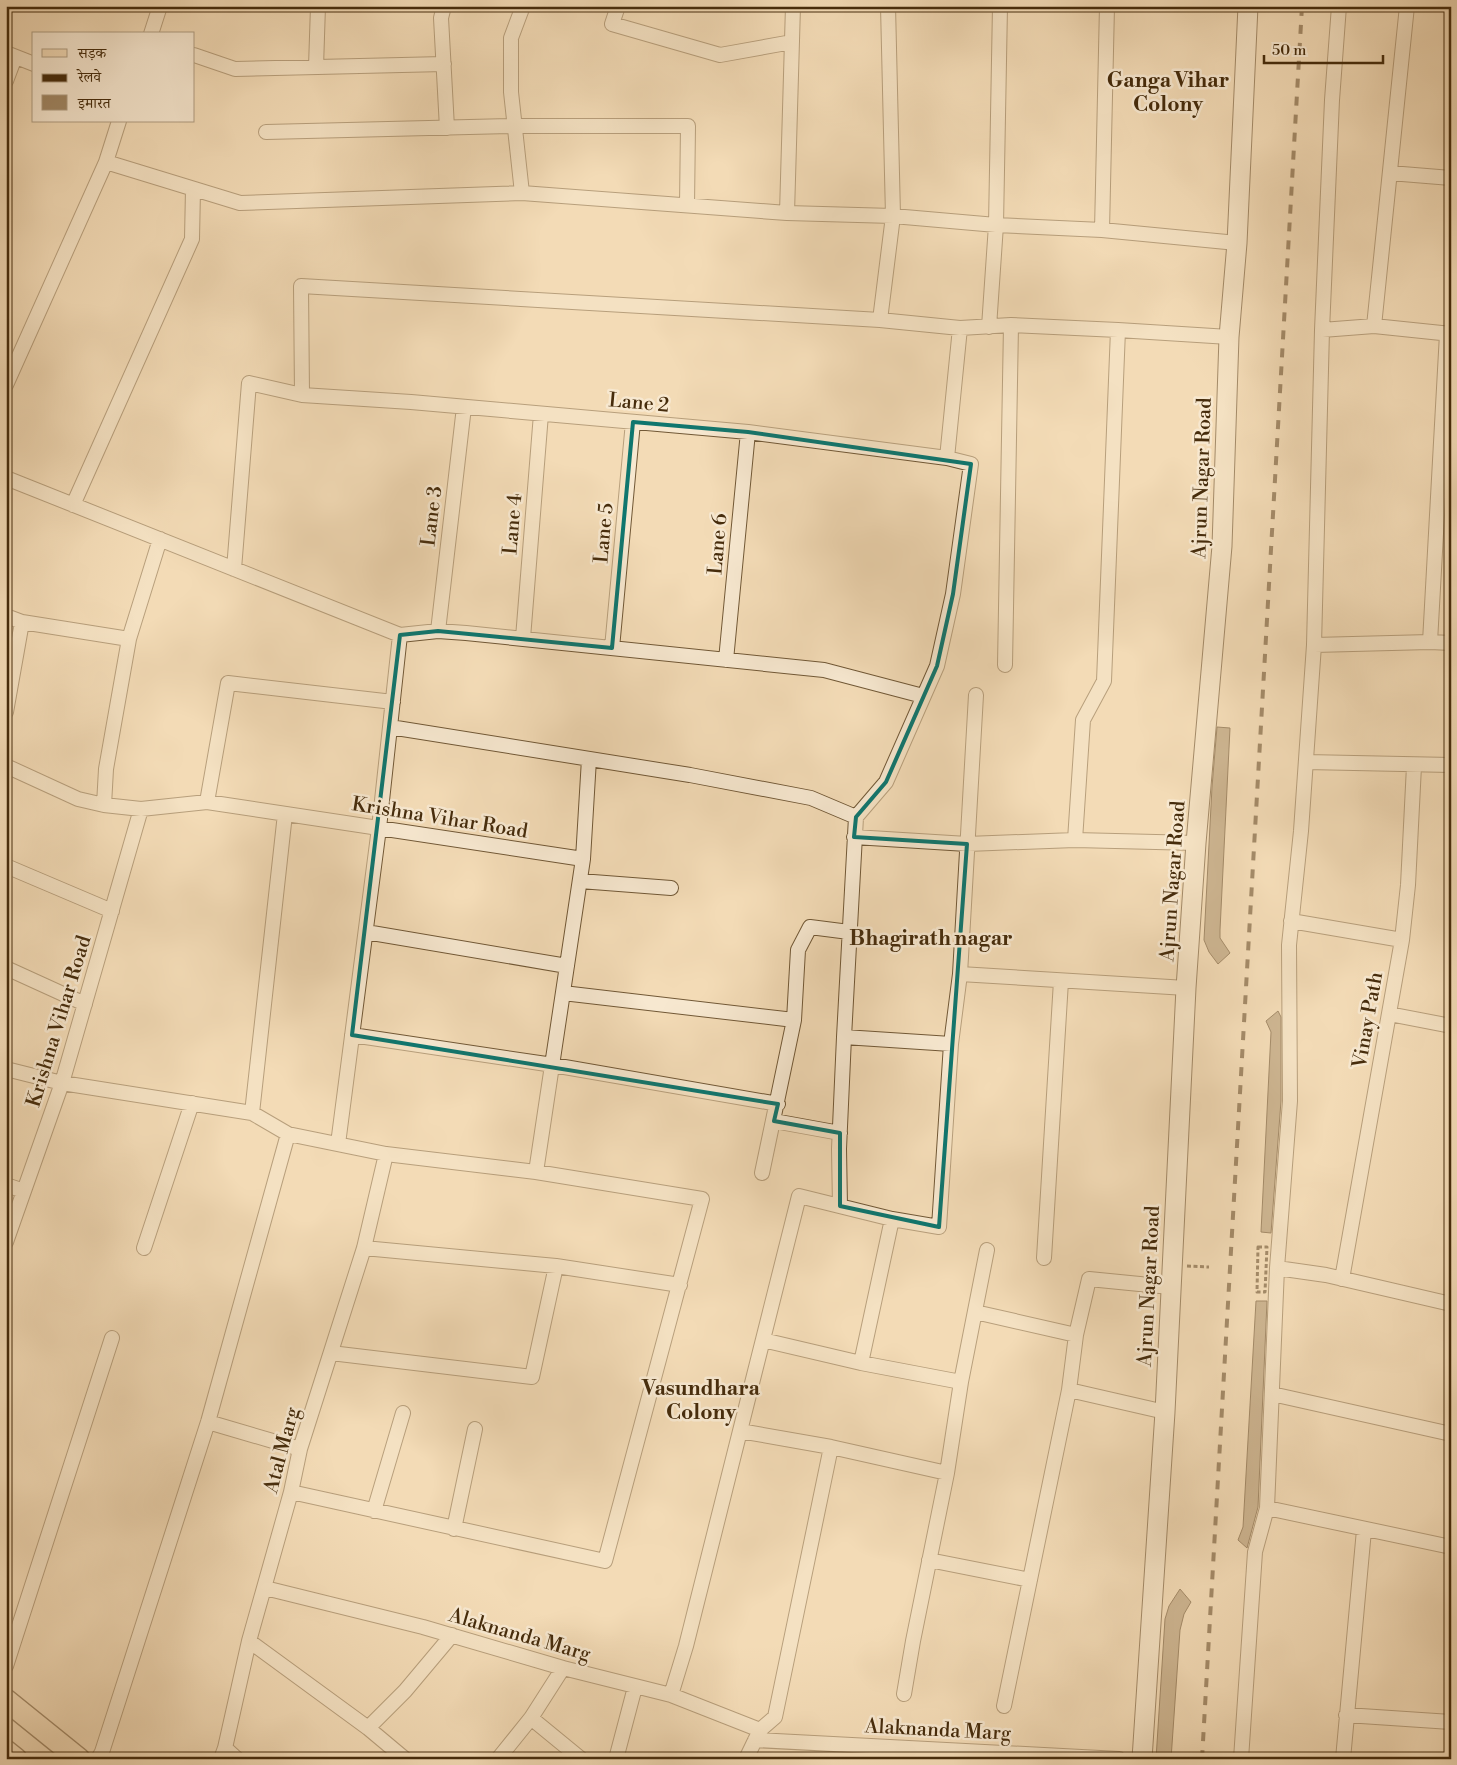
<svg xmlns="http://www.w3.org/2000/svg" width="1457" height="1765" font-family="'Libre Bodoni','Noto Serif Devanagari',serif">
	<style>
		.building { fill: #a08764; stroke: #462c0c }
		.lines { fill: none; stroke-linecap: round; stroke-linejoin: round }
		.street-casing { stroke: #715836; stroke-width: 16 }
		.secondary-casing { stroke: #462c0c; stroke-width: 21 }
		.primary-casing { stroke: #462c0c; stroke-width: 24 }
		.path { stroke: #462c0c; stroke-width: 3; stroke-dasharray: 4 2.5; stroke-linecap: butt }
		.street { stroke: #f7e8d0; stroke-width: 14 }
		.secondary { stroke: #f7e8d0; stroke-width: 19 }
		.primary { stroke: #f3dbb6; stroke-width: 21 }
		.rail { stroke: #462c0c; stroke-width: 4; stroke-dasharray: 9 9; stroke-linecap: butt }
		.marked { fill: none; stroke: #0f766e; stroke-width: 4; stroke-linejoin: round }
		.labels { text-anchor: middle; stroke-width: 5; stroke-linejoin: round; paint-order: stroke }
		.street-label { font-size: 20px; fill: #462c0c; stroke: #f7e8d0 }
		.neighbourhood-label { font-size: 21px; font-weight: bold; fill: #462c0c; stroke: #f7e8d0 }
	</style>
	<rect width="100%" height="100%" fill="#f3dbb6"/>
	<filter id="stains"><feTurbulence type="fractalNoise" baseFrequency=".004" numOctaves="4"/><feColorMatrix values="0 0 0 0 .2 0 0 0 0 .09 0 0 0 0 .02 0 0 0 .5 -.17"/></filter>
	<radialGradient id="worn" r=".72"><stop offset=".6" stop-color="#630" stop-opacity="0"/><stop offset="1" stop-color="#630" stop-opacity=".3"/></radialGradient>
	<path class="building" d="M1217 727 1230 728 1220 930V938L1230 953 1218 964 1209 952 1204 940 1212 787Z
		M1278 1011 1281 1017V1101L1271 1233 1261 1232 1271 1032 1266 1021Z
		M1256 1301H1267L1258 1507 1247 1548 1238 1540 1243 1527Z
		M1180 1589 1191 1602 1184 1614 1180 1630 1171 1759H1156L1165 1619 1169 1606Z"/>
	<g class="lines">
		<g class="street-casing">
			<path id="street" d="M444 6 441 18 447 128
				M618 6 612 24 720 55 792 42
				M151 34 160 6
				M6 53 34 64
				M194 55 235 69 444 64
				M316 67 318 6
				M6 81 15 57
				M266 132 515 126H688L687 205
				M106 162 240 203 522 193 787 213 893 216 996 225 1102 230 1237 243
				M1390 173 1451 178
				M522 193 511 92V38L523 6
				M787 213 793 6
				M1102 230 1107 6
				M880 320 893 216 888 6
				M1374 326 1407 6
				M989 327 996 225 1000 6
				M1322 330 1374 326 1451 334
				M6 385 106 162 119 121
				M302 395 301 286 880 320 960 328 1011 325 1118 330 1229 337
				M947 458 960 328
				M6 478 400 635 438 631 466 633 824 670 923 696
				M73 505 192 239 193 189
				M234 569 249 383 302 395 411 402 748 432 947 458 971 464 953 594 937 666 886 782 856 817 844 1037 839 1149 840 1206
				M6 616 22 622 129 639
				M438 631 464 407
				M523 638 541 414
				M1430 642 1447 334
				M1314 645 1430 642 1451 643
				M612 648 633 422
				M726 660 748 432
				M1005 665 1011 325
				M6 712 22 622
				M390 727 690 775 811 798 856 817
				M1306 762 1451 765
				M6 766 78 799 104 805 141 809 207 802 583 859
				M207 802 228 683 393 702
				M104 805 106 769 129 639 160 539
				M854 837 967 844 1075 840 1196 843
				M1075 840 1083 720 1104 681 1118 330
				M6 866 112 911
				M580 881 671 888
				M1291 921 1402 940
				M366 932 567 966
				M6 968 85 1004
				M960 974 1186 988
				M563 993 794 1020
				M1389 1014 1451 1026
				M352 1035 553 1065 778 1104
				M844 1037 951 1044
				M6 1069 62 1083 252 1113 288 1134 386 1154 536 1172 702 1199 605 1561 291 1492
				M252 1113 285 814
				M774 1121 840 1133
				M338 1144 379 828 400 635
				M536 1172 583 859 589 759
				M762 1173 794 1020 798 950 810 927 849 932
				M6 1185 24 1191
				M6 1242 62 1083 141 809
				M144 1248 192 1103
				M364 1248 556 1266 680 1285
				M1044 1258 1061 981
				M1277 1268 1326 1275 1451 1304
				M1342 1279 1402 940 1408 885 1414 766
				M975 1312 1076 1335
				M763 1340 861 1363 961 1382
				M331 1353 532 1377 556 1266
				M861 1363 892 1219
				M1069 1390 1165 1412
				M1272 1394 1451 1434
				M208 1422 300 1449
				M740 1431 831 1447 947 1473
				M1267 1508 1451 1547
				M374 1511 403 1413
				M454 1529 475 1429
				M929 1560 1030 1580
				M265 1588 423 1627 563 1668 671 1695 760 1730
				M249 1641 368 1728 405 1759
				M6 1666 112 1338
				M904 1694 913 1641 947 1473 961 1382 987 1250
				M671 1695 686 1646 799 1196 892 1219 939 1227 951 1044 960 974 976 695
				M1004 1706 1069 1390 1076 1335 1089 1279 1170 1287
				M1346 1715 1451 1722
				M531 1718 581 1759
				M368 1728 405 1691 452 1635
				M755 1740 1119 1759
				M225 1748 237 1759
				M98 1759 102 1752 208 1422 288 1134
				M221 1759 225 1748 249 1641 291 1492 300 1449 364 1248 386 1154
				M498 1759 531 1718 563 1668
				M616 1759 635 1687
				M746 1759 760 1730 775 1717 831 1447
				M1241 1759 1255 1552 1267 1508 1277 1268 1290 1101 1289 945 1301 831 1314 645 1322 330 1332 100 1339 6
				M1343 1759 1364 1530"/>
		</g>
		<g class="secondary-casing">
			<path id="secondary" d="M1142 1759 1165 1412 1186 988 1196 843 1222 546 1229 337 1237 243 1248 6"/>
		</g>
		<g class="primary-casing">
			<path id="primary" d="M6 1700 79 1759
				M6 1751 16 1759"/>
		</g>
		<path class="path" d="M1258 1247H1267L1265 1292H1257Z
			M1187 1266 1209 1267"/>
		<use href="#street" class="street"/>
		<use href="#secondary" class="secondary"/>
		<use href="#primary" class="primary"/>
		<path class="rail" d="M1202 1759 1302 6"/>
	</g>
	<path d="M0 0H1457V1765H0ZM633 422 748 432 971 464 953 594 937 666 886 782 856 817 854 837 967 844 939 1227 840 1206V1133L774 1121 778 1104 352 1035 400 635 438 631 612 648Z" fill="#f3dbb6" fill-opacity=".55" fill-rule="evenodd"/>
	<path class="marked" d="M633 422 748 432 971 464 953 594 937 666 886 782 856 817 854 837 967 844 939 1227 840 1206V1133L774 1121 778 1104 352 1035 400 635 438 631 612 648Z"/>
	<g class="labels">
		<g class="street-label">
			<text transform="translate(639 402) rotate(5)" y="7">Lane 2</text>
			<text transform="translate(1201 478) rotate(-88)" y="7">Ajrun Nagar Road</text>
			<text transform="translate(431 516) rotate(-83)" y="7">Lane 3</text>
			<text transform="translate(512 524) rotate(-85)" y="7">Lane 4</text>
			<text transform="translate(603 533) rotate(-85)" y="7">Lane 5</text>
			<text transform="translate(717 544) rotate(-85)" y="7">Lane 6</text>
			<text transform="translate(440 817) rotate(9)" y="7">Krishna Vihar Road</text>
			<text transform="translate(1172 881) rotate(-86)" y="7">Ajrun Nagar Road</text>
			<text transform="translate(1367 1020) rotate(-80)" y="7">Vinay Path</text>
			<text transform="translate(58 1021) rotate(-73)" y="7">Krishna Vihar Road</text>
			<text transform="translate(1148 1286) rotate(-87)" y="7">Ajrun Nagar Road</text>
			<text transform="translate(281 1450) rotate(-75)" y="7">Atal Marg</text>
			<text transform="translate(520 1634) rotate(16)" y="7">Alaknanda Marg</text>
			<text transform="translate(938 1729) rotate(3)" y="7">Alaknanda Marg</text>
		</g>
		<g class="neighbourhood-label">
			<text x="1168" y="87">Ganga Vihar<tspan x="1168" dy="24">Colony</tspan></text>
			<text x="931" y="945">Bhagirath nagar</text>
			<text x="701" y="1395">Vasundhara<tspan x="701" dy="24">Colony</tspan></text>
		</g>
	</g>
	<rect width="1457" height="1765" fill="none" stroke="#f3dbb6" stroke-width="25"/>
	<rect x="8" y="8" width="1442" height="1750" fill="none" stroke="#462c0c" stroke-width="2.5"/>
	<rect x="12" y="12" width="1432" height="1740" fill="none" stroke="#462c0c"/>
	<rect x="32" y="32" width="162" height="90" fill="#f7e8d0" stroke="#b09d82"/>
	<rect x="42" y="49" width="25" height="8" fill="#f3dbb6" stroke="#b09d82"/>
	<text x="78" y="58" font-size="15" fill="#462c0c">सड़क</text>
	<rect x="42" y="74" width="25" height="8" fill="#462c0c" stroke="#b09d82"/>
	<text x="78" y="82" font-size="15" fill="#462c0c">रेलवे</text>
	<rect x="42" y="95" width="25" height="15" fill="#a08764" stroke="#b09d82"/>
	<text x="78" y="108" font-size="15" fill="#462c0c">इमारत</text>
	<path d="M1264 55v8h119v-8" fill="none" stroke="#462c0c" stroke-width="2.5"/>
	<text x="1272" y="55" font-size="15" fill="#462c0c" stroke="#f7e8d0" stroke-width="4" paint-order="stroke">50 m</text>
	<rect width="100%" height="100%" filter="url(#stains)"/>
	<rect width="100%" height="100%" fill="url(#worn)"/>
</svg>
